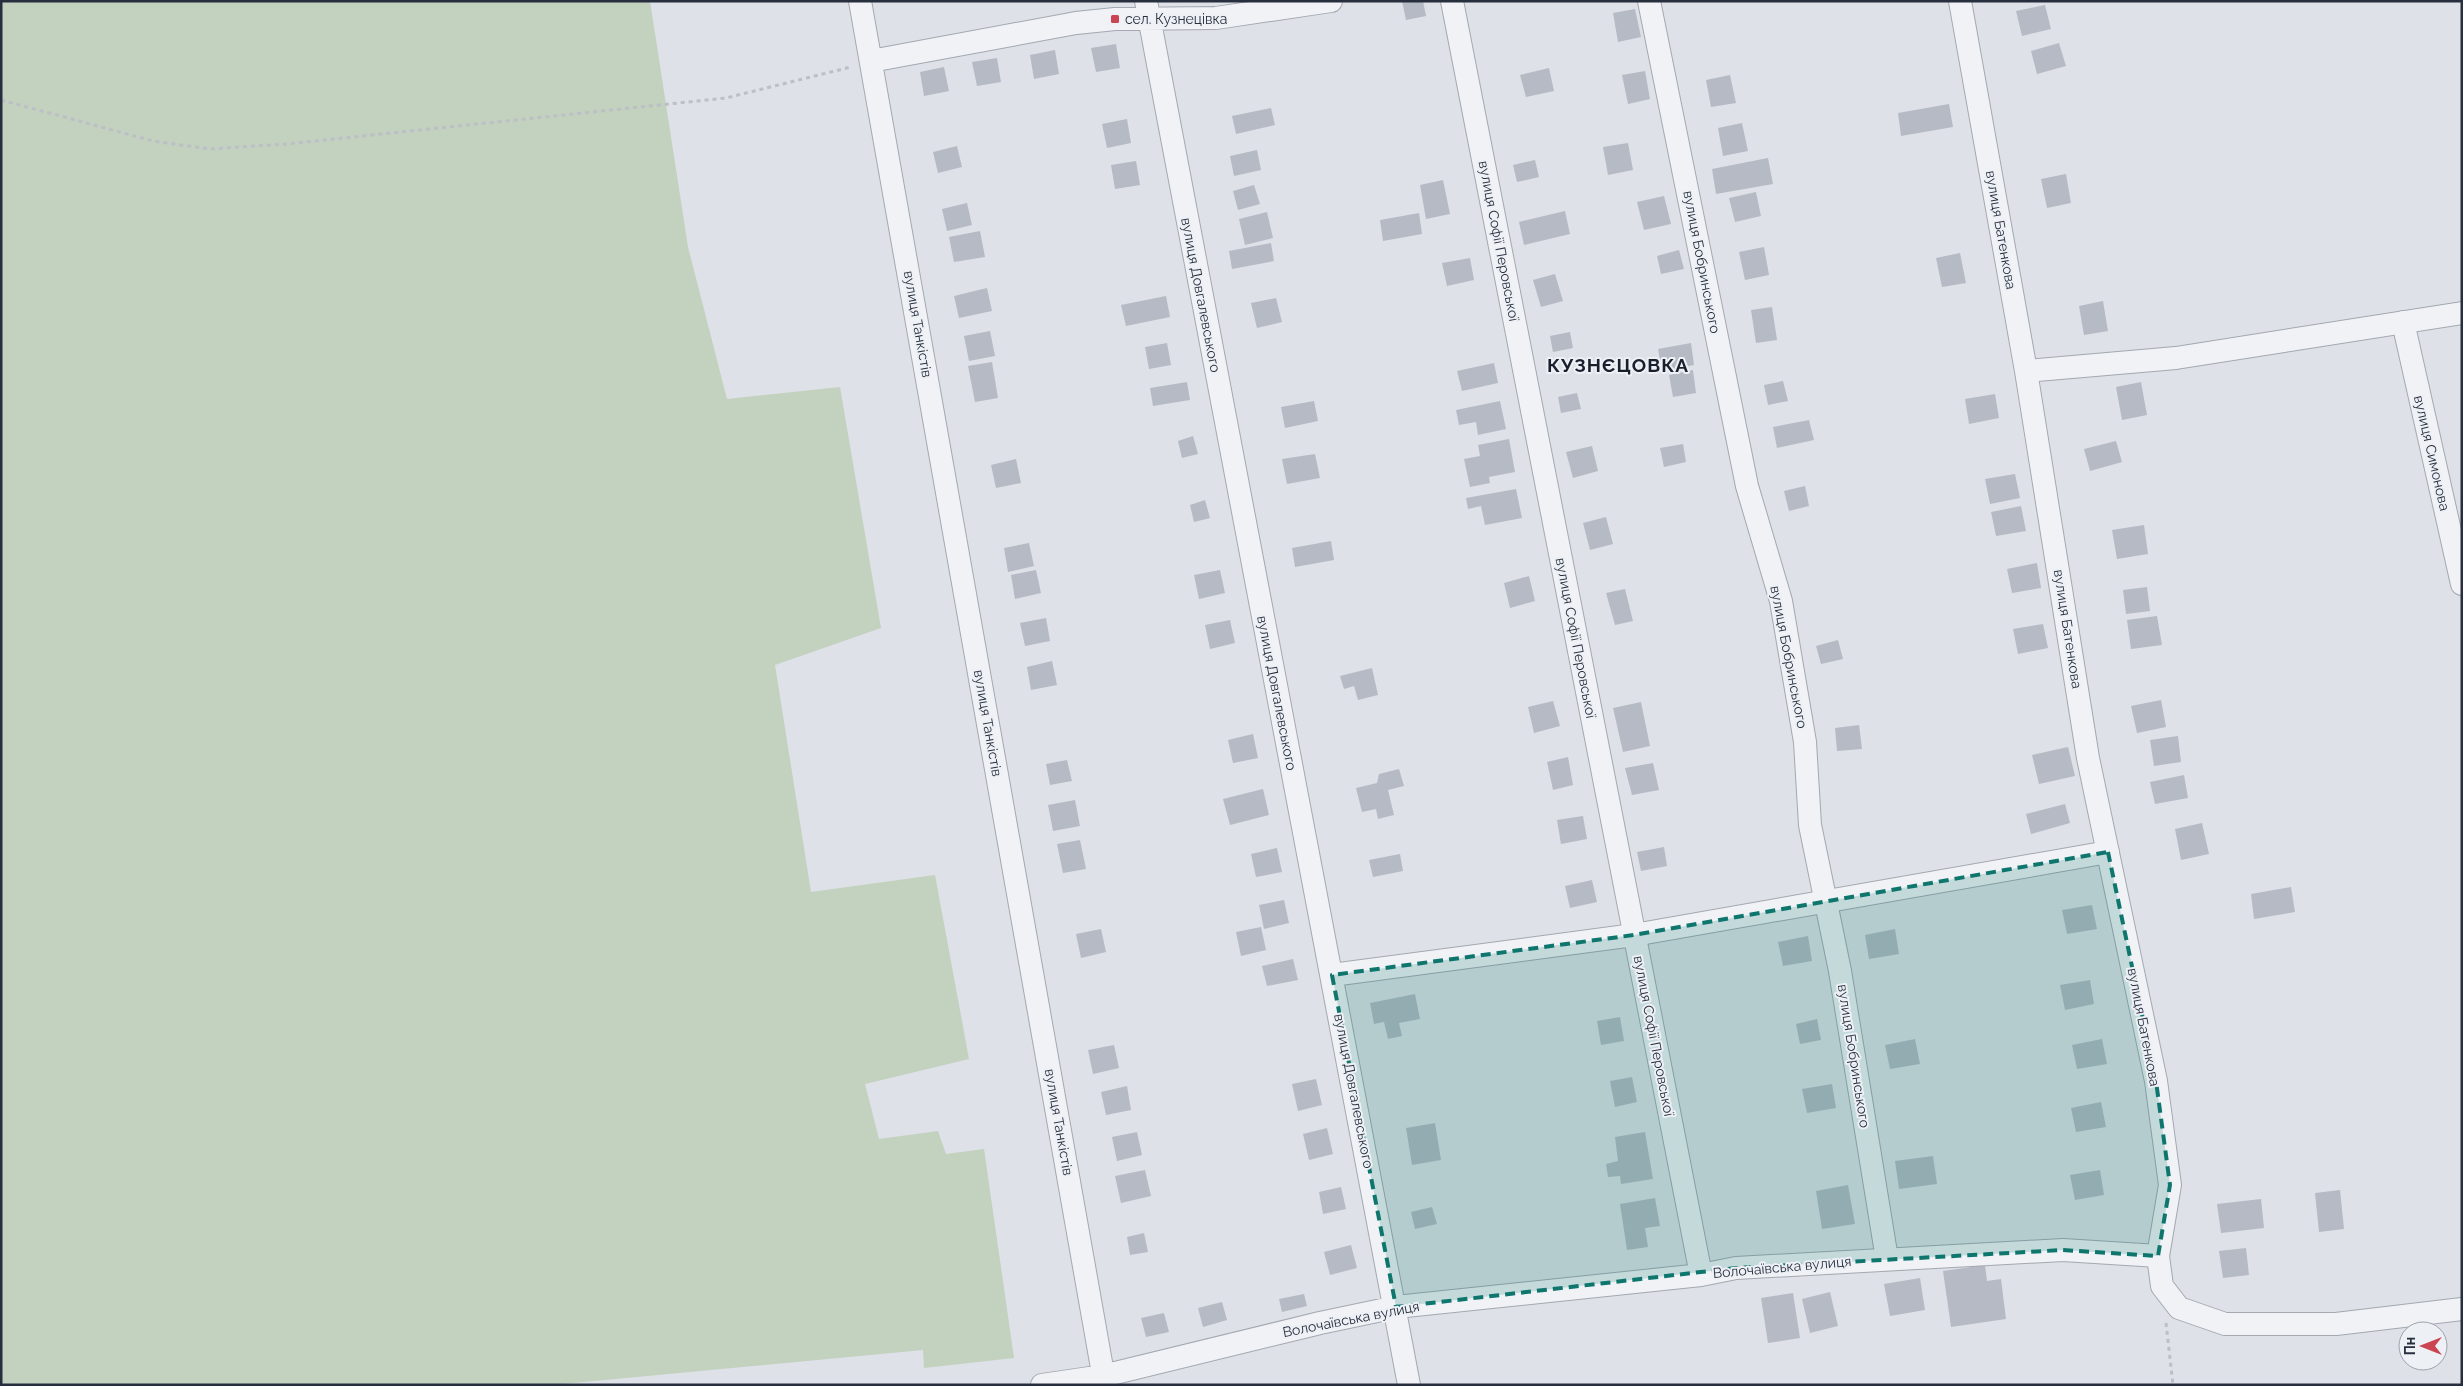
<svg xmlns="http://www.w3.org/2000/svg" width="2463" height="1386" font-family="Raleway,sans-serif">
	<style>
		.green { fill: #c3d1bf }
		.building { fill: #b5bac4 }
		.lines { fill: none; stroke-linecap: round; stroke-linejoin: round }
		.street-casing { stroke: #a3a8b1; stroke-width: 24 }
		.path { stroke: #bcbfc6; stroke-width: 3; stroke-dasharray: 4 4; stroke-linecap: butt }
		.street { stroke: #f0f2f6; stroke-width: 22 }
		.marked { fill: #0f766e; fill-opacity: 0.2; stroke: #0f766e; stroke-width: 4; stroke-dasharray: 10 6; stroke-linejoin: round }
		.poi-dot { fill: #ca4551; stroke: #edf0f5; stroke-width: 2 }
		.labels { text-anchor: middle; stroke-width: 4; stroke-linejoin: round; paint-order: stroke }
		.poi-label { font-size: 14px; fill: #272e3d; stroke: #edf0f5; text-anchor: start }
		.street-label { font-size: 14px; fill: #272e3d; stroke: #edf0f5 }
		.district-label { font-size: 19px; font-weight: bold; letter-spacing: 1px; fill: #1a1f2e; stroke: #edf0f5 }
	</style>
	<rect width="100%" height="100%" fill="#dee1e7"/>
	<path class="green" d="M1 1H650L688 247 727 399 840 387 881 628 775 665 811 892 935 875 969 1059 865 1084 879 1139 938 1131 946 1154 984 1149 1014 1358 924 1368 923 1350 552 1385H1Z"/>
	<path class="building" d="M1402 1H1423L1426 16 1406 20Z
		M2045 5 2051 29 2022 36 2016 11Z
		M1635 9 1641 37 1618 42 1613 13Z
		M2059 43 2066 66 2037 74 2031 51Z
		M1116 44 1120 68 1096 72 1091 48Z
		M1055 50 1059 74 1034 79 1030 55Z
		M997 58 1001 82 977 86 972 62Z
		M944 67 949 91 924 96 920 72Z
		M1549 68 1554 91 1526 97 1520 75Z
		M1645 71 1650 99 1628 104 1622 75Z
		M1730 75 1736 103 1711 107 1706 80Z
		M1949 104 1953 127 1901 136 1898 113Z
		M1271 108 1275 125 1236 134 1232 116Z
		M1127 119 1131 143 1107 148 1102 124Z
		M1742 123 1748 151 1723 156 1718 128Z
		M1628 143 1633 170 1608 175 1603 147Z
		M957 146 962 167 938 173 933 152Z
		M1257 150 1261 170 1234 176 1230 156Z
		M1768 158 1773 184 1716 194 1712 169Z
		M1535 160 1539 177 1517 182 1513 165Z
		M1136 161 1140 185 1115 189 1111 165Z
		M2066 174 2071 203 2047 208 2041 179Z
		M1443 180 1450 214 1426 219 1420 185Z
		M1254 185 1260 204 1238 210 1233 191Z
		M1756 192 1761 216 1735 222 1729 198Z
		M1664 196 1671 224 1644 230 1637 202Z
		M967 203 972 225 947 231 942 209Z
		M1565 211 1570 234 1524 245 1519 222Z
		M1267 212 1273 238 1245 245 1239 219Z
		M1419 213 1422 234 1383 241 1380 220Z
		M980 231 985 257 954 262 949 237Z
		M1271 243 1274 261 1232 269 1229 251Z
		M1764 247 1769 275 1745 280 1739 252Z
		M1679 250 1684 269 1661 274 1657 256Z
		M1960 253 1966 283 1942 287 1936 258Z
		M1470 258 1474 280 1447 286 1442 263Z
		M1555 274 1563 301 1541 307 1533 280Z
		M987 288 992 311 959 318 954 296Z
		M1166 296 1170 317 1126 326 1121 305Z
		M1276 298 1282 322 1257 328 1251 303Z
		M2103 301 2108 331 2084 335 2079 306Z
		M1772 307 1777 340 1756 343 1751 310Z
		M990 331 995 356 969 361 964 336Z
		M1570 332 1573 348 1553 352 1550 336Z
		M1167 343 1171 365 1149 369 1145 347Z
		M1691 343 1694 365 1662 371 1658 349Z
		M992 362 998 398 975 402 968 366Z
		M1494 363 1498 383 1462 391 1457 371Z
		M1693 370 1696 393 1673 397 1669 375Z
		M1783 381 1788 401 1768 405 1764 385Z
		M1187 382 1190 400 1153 406 1150 388Z
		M2141 382 2147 415 2122 420 2116 387Z
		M1577 393 1581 409 1561 413 1558 397Z
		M1995 394 1999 418 1969 424 1965 399Z
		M1314 401 1318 421 1285 428 1281 407Z
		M1500 401 1506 429 1478 435 1476 422 1459 425 1456 410Z
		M1809 420 1814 440 1777 448 1773 427Z
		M1193 436 1198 454 1182 458 1178 441Z
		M1509 439 1515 472 1489 477 1490 483 1470 487 1464 459 1480 456 1478 445Z
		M2116 441 2122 462 2090 471 2084 449Z
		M1683 444 1686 462 1664 467 1660 448Z
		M1592 446 1598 471 1573 478 1566 452Z
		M1315 454 1320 478 1287 484 1282 459Z
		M1016 459 1021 483 996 488 991 465Z
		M2015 474 2020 498 1990 504 1985 479Z
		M1805 486 1809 506 1789 511 1784 491Z
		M1516 489 1522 518 1485 525 1481 506 1468 509 1466 498Z
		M1205 500 1210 518 1194 522 1190 505Z
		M2021 506 2026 531 1996 536 1991 512Z
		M1606 517 1613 544 1590 550 1583 523Z
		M2144 525 2148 554 2117 559 2112 530Z
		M1331 541 1334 560 1295 567 1292 548Z
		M1029 543 1034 566 1008 572 1004 548Z
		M2037 563 2041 588 2012 593 2007 569Z
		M1036 570 1041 593 1015 599 1011 575Z
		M1220 570 1225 593 1199 599 1194 575Z
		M1529 576 1535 601 1510 608 1504 583Z
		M2147 587 2150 611 2126 614 2123 590Z
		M1625 589 1633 621 1615 625 1606 593Z
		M2157 616 2162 645 2131 649 2127 620Z
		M1046 618 1050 641 1025 646 1020 623Z
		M1230 620 1235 643 1210 649 1205 625Z
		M2043 624 2048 648 2018 654 2013 629Z
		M1838 640 1843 659 1821 664 1816 646Z
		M1052 661 1057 685 1031 690 1027 667Z
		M1372 668 1378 695 1358 700 1354 686 1344 689 1340 676Z
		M2161 700 2166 727 2137 733 2131 706Z
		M1553 701 1560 726 1534 733 1528 707Z
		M1641 702 1650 746 1623 752 1613 708Z
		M1859 725 1862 749 1837 751 1835 728Z
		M1253 734 1258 758 1233 763 1228 740Z
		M2178 736 2181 762 2154 766 2150 740Z
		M2068 747 2075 776 2039 784 2032 755Z
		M1568 757 1573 785 1553 790 1547 762Z
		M1067 760 1072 781 1050 785 1046 764Z
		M1653 763 1659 790 1632 795 1625 768Z
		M1399 769 1404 786 1388 790 1394 815 1378 819 1376 809 1362 812 1356 788 1377 783 1379 774Z
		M2184 775 2188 798 2155 804 2150 782Z
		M1263 789 1269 815 1230 825 1223 799Z
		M1075 800 1080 826 1053 831 1048 805Z
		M2065 804 2070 823 2031 834 2026 814Z
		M1583 816 1587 839 1561 844 1557 820Z
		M2202 823 2209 854 2181 860 2175 829Z
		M1080 840 1086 869 1063 873 1057 844Z
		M1664 847 1667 866 1641 871 1637 852Z
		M1277 848 1282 872 1256 877 1251 854Z
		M1400 854 1403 871 1373 877 1369 860Z
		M1592 880 1597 902 1570 908 1565 886Z
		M2291 887 2295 912 2254 919 2251 894Z
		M1284 900 1289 923 1264 929 1259 905Z
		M2092 905 2097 929 2067 934 2062 910Z
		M1261 927 1266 950 1241 956 1236 932Z
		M1101 929 1106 952 1081 958 1076 934Z
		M1895 929 1899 954 1869 959 1865 935Z
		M1808 936 1812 961 1783 966 1778 942Z
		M1293 959 1298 980 1267 986 1262 966Z
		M2090 980 2094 1004 2065 1010 2060 985Z
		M1415 994 1420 1019 1399 1023 1402 1036 1388 1039 1384 1022 1374 1024 1370 1003Z
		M1620 1017 1624 1041 1601 1045 1597 1021Z
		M1817 1019 1821 1040 1800 1044 1796 1024Z
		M1915 1039 1920 1064 1890 1069 1885 1045Z
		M2102 1039 2107 1064 2077 1069 2072 1045Z
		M1114 1045 1119 1068 1093 1074 1088 1050Z
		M1632 1077 1637 1102 1615 1107 1610 1081Z
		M1316 1079 1322 1105 1298 1111 1292 1084Z
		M1832 1084 1836 1108 1807 1113 1802 1089Z
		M1127 1086 1131 1110 1106 1115 1101 1092Z
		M2101 1102 2106 1127 2076 1132 2071 1108Z
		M1435 1123 1441 1160 1412 1165 1406 1128Z
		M1327 1128 1333 1154 1309 1160 1303 1134Z
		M1137 1132 1142 1155 1117 1161 1112 1137Z
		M1645 1132 1653 1179 1621 1184 1620 1176 1608 1177 1606 1164 1618 1161 1615 1137Z
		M1933 1156 1937 1184 1899 1189 1895 1161Z
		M1145 1170 1151 1196 1121 1203 1115 1176Z
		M2100 1170 2104 1195 2075 1200 2070 1175Z
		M1848 1185 1855 1224 1822 1229 1816 1191Z
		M1341 1187 1346 1209 1323 1214 1319 1192Z
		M2340 1190 2344 1229 2319 1232 2315 1193Z
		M1655 1198 1660 1226 1645 1228 1648 1247 1627 1250 1620 1204Z
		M2261 1199 2264 1228 2221 1233 2217 1204Z
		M1432 1207 1437 1224 1415 1229 1411 1212Z
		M1144 1233 1148 1252 1130 1255 1127 1237Z
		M1351 1245 1357 1268 1330 1275 1324 1252Z
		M2246 1248 2249 1275 2223 1278 2219 1251Z
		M1985 1265 1987 1281 2001 1279 2006 1319 1951 1327 1943 1271Z
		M1920 1278 1925 1310 1890 1316 1884 1284Z
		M1830 1292 1838 1326 1810 1333 1802 1299Z
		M1793 1293 1800 1338 1768 1343 1761 1298Z
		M1304 1294 1307 1306 1282 1312 1279 1299Z
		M1222 1302 1227 1320 1203 1327 1198 1308Z
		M1164 1313 1169 1332 1146 1337 1141 1318Z"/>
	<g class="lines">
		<g class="street-casing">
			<path id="street" d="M860 1 1105 1385
				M1146 1 1409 1385
				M1452 1 1701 1275
				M1649 1 1747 486 1781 601 1805 742 1810 825 1840 971 1887 1259
				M1960 1 2026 371 2088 758 2156 1081 2170 1185 2158 1256 2162 1286 2179 1308 2225 1324H2336L2462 1309
				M871 61 1076 23 1115 19 1216 18 1331 1
				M2403 322 2462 584
				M2026 371 2176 358 2462 313
				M1332 975 1634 935 2108 852
				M1042 1385 1103 1376 1320 1323 1396 1307 1701 1275 1736 1268 2063 1250 2158 1256"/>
		</g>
		<path class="path" d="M1 100 153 141 210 149 286 144 726 98 851 67
			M2166 1323 2173 1385"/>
		<use href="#street" class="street"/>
	</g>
	<path class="marked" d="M2108 852 2156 1081 2170 1185 2158 1256 2063 1250 1736 1268 1396 1307 1332 975 1634 935Z"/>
	<rect class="poi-dot" x="1110" y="14" width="10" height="10" rx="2.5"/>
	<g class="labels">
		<g class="poi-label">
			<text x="1125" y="24">сел. Кузнецівка</text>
		</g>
		<g class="street-label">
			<text transform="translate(2001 230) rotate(80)" y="5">вулиця Батенкова</text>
			<text transform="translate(1499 241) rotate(79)" y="5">вулиця Софії Перовської</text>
			<text transform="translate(1702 262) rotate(79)" y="5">вулиця Бобринського</text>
			<text transform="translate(1201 295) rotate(79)" y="5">вулиця Довгалевського</text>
			<text transform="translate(918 324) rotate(80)" y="5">вулиця Танкістів</text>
			<text transform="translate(2432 453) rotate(77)" y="5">вулиця Симонова</text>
			<text transform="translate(2068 629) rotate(81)" y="5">вулиця Батенкова</text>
			<text transform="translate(1576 638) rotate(79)" y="5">вулиця Софії Перовської</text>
			<text transform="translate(1789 657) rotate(79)" y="5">вулиця Бобринського</text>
			<text transform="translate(1277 693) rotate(79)" y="5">вулиця Довгалевського</text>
			<text transform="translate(988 723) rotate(80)" y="5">вулиця Танкістів</text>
			<text transform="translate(2144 1027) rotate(79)" y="5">вулиця Батенкова</text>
			<text transform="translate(1654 1036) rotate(79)" y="5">вулиця Софії Перовської</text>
			<text transform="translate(1854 1056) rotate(81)" y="5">вулиця Бобринського</text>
			<text transform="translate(1354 1091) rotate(79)" y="5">вулиця Довгалевського</text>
			<text transform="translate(1059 1122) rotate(80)" y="5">вулиця Танкістів</text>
			<text transform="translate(1782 1267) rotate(-5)" y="5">Волочаївська вулиця</text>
			<text transform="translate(1351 1319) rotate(-11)" y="5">Волочаївська вулиця</text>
		</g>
		<g class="district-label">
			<text x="1618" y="372">КУЗНЄЦОВКА</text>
		</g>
	</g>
	<rect width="2463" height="1386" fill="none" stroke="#272e3d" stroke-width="5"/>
	<g transform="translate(2423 1346) rotate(270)"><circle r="24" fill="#edf0f5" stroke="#9ea2ab"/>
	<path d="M0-4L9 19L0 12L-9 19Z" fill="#ca4551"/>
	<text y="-8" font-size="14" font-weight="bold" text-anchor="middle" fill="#272e3d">Пн</text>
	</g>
</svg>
